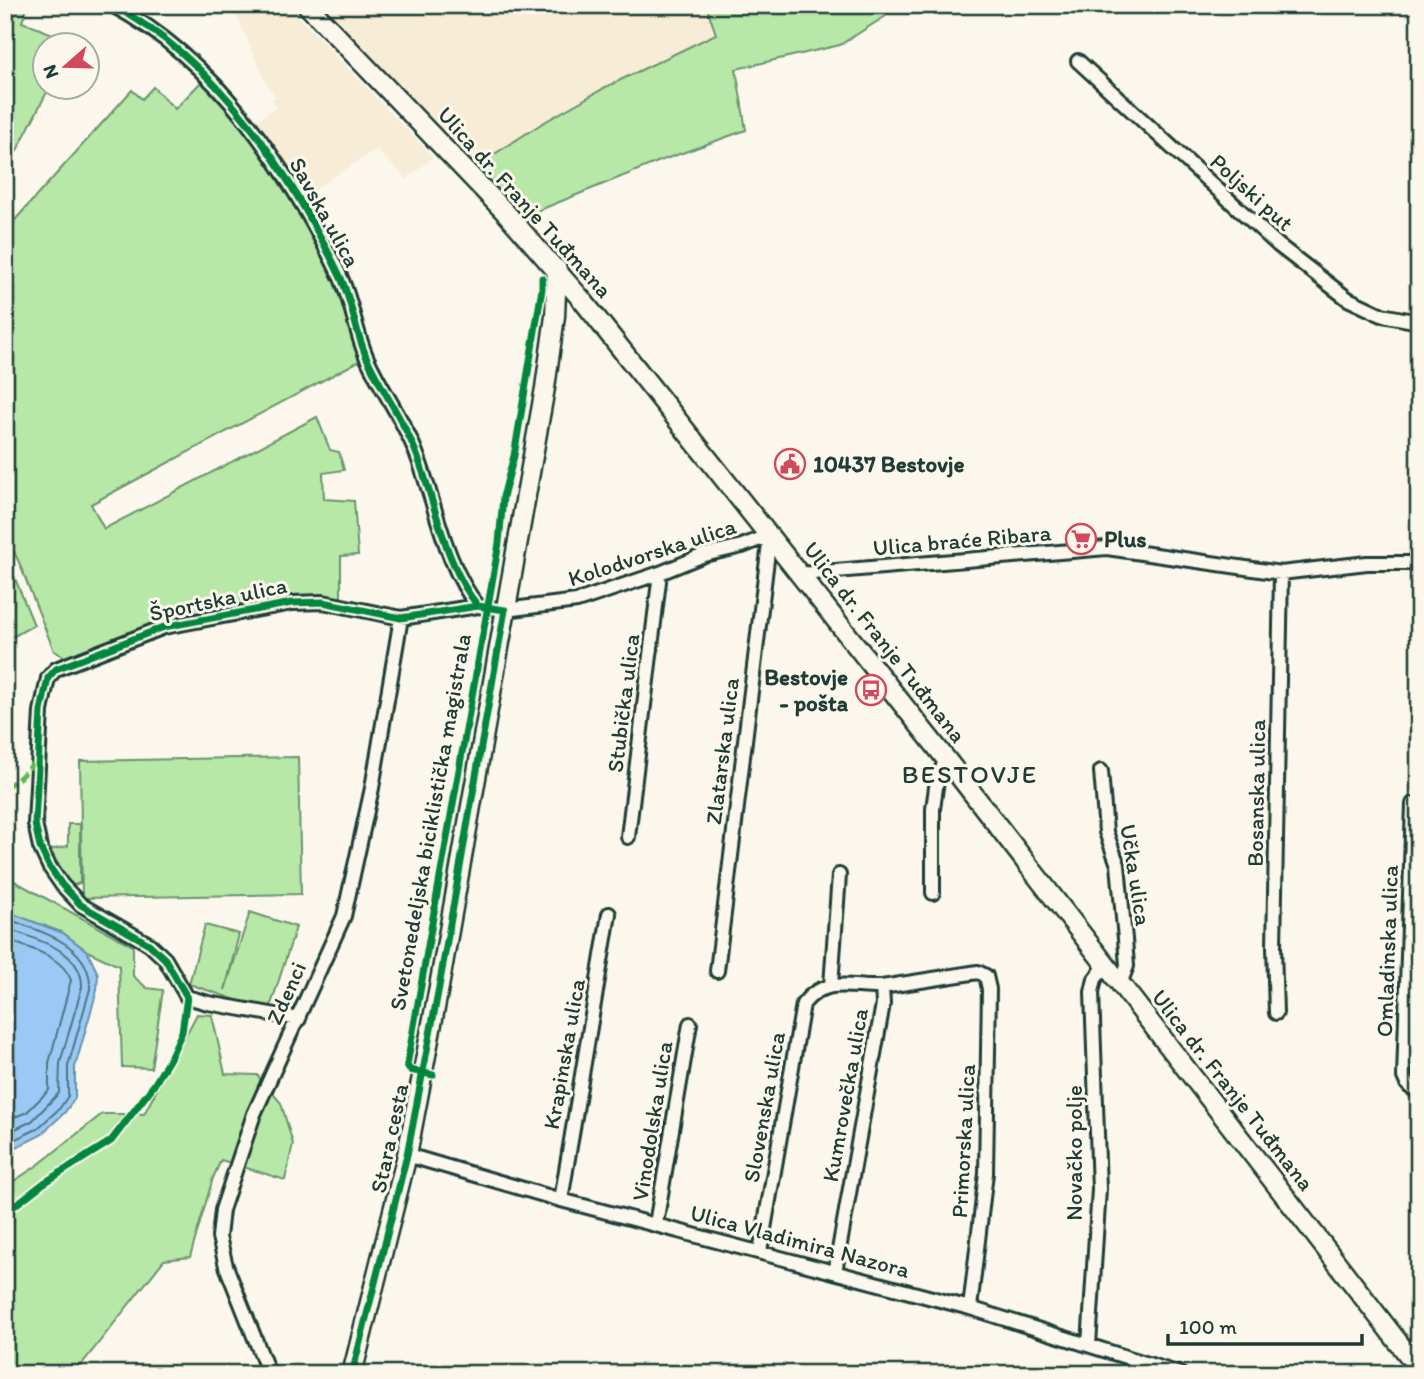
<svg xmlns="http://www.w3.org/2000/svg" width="1424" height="1379" font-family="Itim,sans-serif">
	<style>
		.built { fill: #f7ecd6 }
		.green { fill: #b7e8a7; stroke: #6b926e; stroke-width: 2 }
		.water { fill: #9ac9f5; stroke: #6991a8; stroke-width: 2 }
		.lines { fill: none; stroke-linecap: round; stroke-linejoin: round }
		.shore { stroke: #507581; stroke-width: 2 }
		.street-casing { stroke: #1f3d34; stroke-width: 18 }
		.secondary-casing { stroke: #1f3d34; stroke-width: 23 }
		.street { stroke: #fbf7ec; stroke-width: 12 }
		.secondary { stroke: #fbf7ec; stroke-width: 18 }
		.quiet { stroke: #58b947; stroke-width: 5; stroke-dasharray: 10 5; stroke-linecap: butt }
		.cycleway-casing { stroke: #fbf7ec; stroke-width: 11 }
		.cycleway { stroke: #00873e; stroke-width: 7 }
		.labels { text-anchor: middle; stroke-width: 6; stroke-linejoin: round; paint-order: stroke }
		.street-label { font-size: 23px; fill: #1f3d34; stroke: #fbf7ec }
		.poi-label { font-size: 23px; font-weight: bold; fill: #1f3d34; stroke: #fbf7ec; text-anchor: start }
		.quarter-label { font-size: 26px; letter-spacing: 2px; fill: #1f3d34; stroke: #fbf7ec }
	</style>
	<rect width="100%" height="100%" fill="#fbf7ec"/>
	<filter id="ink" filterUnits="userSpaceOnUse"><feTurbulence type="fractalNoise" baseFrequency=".0143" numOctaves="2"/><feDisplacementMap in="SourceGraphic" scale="14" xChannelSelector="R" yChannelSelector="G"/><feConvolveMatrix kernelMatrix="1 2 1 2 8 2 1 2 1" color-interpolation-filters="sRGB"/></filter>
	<g filter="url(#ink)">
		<path class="built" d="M223 5H287L433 157 407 179 376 149 302 198 255 122 277 107 272 99 276 97 266 83 239 20Z
			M324 5H706L716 34 608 86 541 124 473 168Z"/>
		<path class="green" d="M5 5H28L22 22 73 42 71 45 46 46V88H49L5 174Z
			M706 5H903L840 45 736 69 746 130 660 161 520 218 473 168 541 124 608 86 716 34Z
			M202 81 227 106 262 152 294 203 336 280 361 360 91 504 104 529 317 417 330 450 339 452 344 470 323 473 324 499 354 501 358 555 341 556V597L292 598 184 616 163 621 69 659 54 651 18 560 5 534V231L132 90 142 99 153 87 175 109Z
			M5 554 34 625 5 641Z
			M298 757 301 894 82 898 80 761Z
			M68 824H80V883L71 886 50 850 68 846Z
			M5 876 133 946V976L147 988 163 990 151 1068 122 1067 119 966 87 951 63 933 5 911Z
			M250 912 296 927 269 1011 189 984 205 925 239 934 225 990Z
			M197 1014 212 1015 225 1074 257 1075 281 1103 293 1144 285 1180 221 1160 213 1178 190 1257 164 1260 74 1374H5V1187L38 1165 102 1114H144Z"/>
		<path class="water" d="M5 911 63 933 87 951 98 974 97 990 75 1067V1098L65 1112 41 1135 5 1153Z"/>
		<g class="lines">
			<path class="shore" d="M5 918C40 932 92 943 90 989L68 1066V1096L60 1108 37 1129 5 1144
				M5 928C34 939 83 949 82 987L60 1063 59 1093 32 1121 5 1134
				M5 939C29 949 61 954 71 980L49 1063V1090L27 1112 5 1121"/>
			<g class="street-casing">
				<path id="street" d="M112 5C218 61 289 170 340 276 352 301 355 330 366 356 380 388 402 417 415 450 435 499 444 565 478 606
					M1078 61 1278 245 1348 299 1382 315 1419 322
					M800 574 1107 548 1281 573 1367 563H1419
					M1101 771 1106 832 1118 865 1125 939 1127 966 1120 984
					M1413 804 1404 1077C1407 1085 1410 1089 1419 1090
					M628 837 660 573
					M933 893V809L937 780 946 759
					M831 985 839 875
					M1276 1013 1274 947 1281 573
					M299 1019 208 1003 187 997 165 959 149 944 81 905 62 885 49 866 40 847 35 824 41 711 48 678 56 669 164 627 292 603 323 602 401 618 478 606 505 610 577 601 660 573 704 555 742 546 770 535 717 971
					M407 1155 561 1200 970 1308 1180 1374
					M561 1200 609 914
					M656 1224 690 1024
					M760 1252 803 1004C825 976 850 988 882 987
					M835 1272 883 1004 882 987 978 972 986 976 989 989 986 1173 970 1308
					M1089 1345 1099 1189 1092 992 1095 979 1106 965
					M269 1374 226 1266 219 1237 222 1210 254 1114 344 916 372 788 401 618"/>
			</g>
			<g class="secondary-casing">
				<path id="secondary" d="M307 5 506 213 583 301 946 759 1419 1369
					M352 1374 407 1155 439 987 545 388 555 316 557 269"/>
			</g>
			<use href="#street" class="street"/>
			<use href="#secondary" class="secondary"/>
			<path class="quiet" d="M5 787 17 780 36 761"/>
			<g class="cycleway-casing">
				<path id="cycleway" d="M112 5C218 61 289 170 340 276 352 301 355 330 366 356 380 388 402 417 415 450 435 499 444 565 478 606
					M433 1075 410 1070 407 1065 499 543 503 497 514 456 542 289V278
					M5 1213 44 1183 111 1141 154 1085 170 1058 182 1032 187 997 165 959 149 944 81 905 62 885 49 866 40 847 35 824 41 711 48 678 56 669 164 627 292 603 323 602 401 618 478 606 505 610 439 987 407 1155 352 1374"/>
			</g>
			<use href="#cycleway" class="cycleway"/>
		</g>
	</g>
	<defs>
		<g id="civic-ring" transform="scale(1.575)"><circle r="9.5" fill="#fbf7ec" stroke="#d1495b" stroke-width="1.5"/><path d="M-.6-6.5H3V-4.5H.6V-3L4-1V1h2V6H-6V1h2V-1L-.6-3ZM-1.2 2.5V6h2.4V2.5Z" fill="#d1495b"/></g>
		<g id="supermarket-ring" transform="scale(1.575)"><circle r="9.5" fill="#fbf7ec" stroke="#d1495b" stroke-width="1.5"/><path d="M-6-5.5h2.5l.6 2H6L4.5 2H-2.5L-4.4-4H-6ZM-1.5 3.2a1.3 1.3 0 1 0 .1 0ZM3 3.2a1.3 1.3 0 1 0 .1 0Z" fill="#d1495b"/></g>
		<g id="bus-ring" transform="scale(1.575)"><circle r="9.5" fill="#fbf7ec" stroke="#d1495b" stroke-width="1.5"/><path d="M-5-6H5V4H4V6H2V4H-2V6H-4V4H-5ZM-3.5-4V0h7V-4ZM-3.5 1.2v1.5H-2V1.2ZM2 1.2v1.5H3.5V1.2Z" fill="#d1495b"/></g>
	</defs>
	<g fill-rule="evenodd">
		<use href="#civic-ring" x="790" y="464"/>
		<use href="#supermarket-ring" x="1081" y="539"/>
		<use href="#bus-ring" x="871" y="690"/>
	</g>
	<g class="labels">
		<g class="street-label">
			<text transform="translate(1252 192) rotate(42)" y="8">Poljski put</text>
			<text transform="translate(525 202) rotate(48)" y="8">Ulica dr. Franje Tuđmana</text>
			<text transform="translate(325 212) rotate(61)" y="8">Savska ulica</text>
			<text transform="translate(962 540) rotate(-5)" y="8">Ulica braće Ribara</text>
			<text transform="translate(652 552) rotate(-18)" y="8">Kolodvorska ulica</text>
			<text transform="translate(218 599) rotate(-12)" y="8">Športska ulica</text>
			<text transform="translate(885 642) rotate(52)" y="8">Ulica dr. Franje Tuđmana</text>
			<text transform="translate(623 703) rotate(-83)" y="8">Stubička ulica</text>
			<text transform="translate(722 751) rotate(-83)" y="8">Zlatarska ulica</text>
			<text transform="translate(1256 793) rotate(-89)" y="8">Bosanska ulica</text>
			<text transform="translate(430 822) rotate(-80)" y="8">Svetonedeljska biciklistička magistrala</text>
			<text transform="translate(1136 875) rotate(81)" y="8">Učka ulica</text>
			<text transform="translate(1387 951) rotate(-88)" y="8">Omladinska ulica</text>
			<text transform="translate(286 993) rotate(-66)" y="8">Zdenci</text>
			<text transform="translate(564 1054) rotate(-80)" y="8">Krapinska ulica</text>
			<text transform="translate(1233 1090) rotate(52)" y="8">Ulica dr. Franje Tuđmana</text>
			<text transform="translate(845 1095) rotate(-80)" y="8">Kumrovečka ulica</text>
			<text transform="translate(764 1107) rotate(-80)" y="8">Slovenska ulica</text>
			<text transform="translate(652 1121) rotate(-81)" y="8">Vinodolska ulica</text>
			<text transform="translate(389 1138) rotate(-78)" y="8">Stara cesta</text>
			<text transform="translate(963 1141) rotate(-87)" y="8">Primorska ulica</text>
			<text transform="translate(1074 1153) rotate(-90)" y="8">Novačko polje</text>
			<text transform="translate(800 1241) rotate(15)" y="8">Ulica Vladimira Nazora</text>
		</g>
		<g class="poi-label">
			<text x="813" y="472">10437 Bestovje</text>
			<text x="1104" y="547">Plus</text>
			<text x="848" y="685" text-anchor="end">Bestovje<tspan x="848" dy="26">- pošta</tspan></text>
		</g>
		<g class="quarter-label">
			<text x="970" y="783">BESTOVJE</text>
		</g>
	</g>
	<rect width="1424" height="1379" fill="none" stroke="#fbf7ec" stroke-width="28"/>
	<rect x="14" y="14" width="1396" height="1351" fill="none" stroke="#1f3d34" stroke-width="2.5" filter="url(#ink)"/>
	<g transform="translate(66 66) rotate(250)"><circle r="33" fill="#fbf7ec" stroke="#a3ada2" stroke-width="2"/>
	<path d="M0-5L12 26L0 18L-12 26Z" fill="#d1495b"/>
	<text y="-10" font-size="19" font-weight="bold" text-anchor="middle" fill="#1f3d34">N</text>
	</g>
	<path d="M1168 1334v10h194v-10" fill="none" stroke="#1f3d34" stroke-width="3.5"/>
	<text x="1179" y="1334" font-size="21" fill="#1f3d34" stroke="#fbf7ec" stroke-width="5" paint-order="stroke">100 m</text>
</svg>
